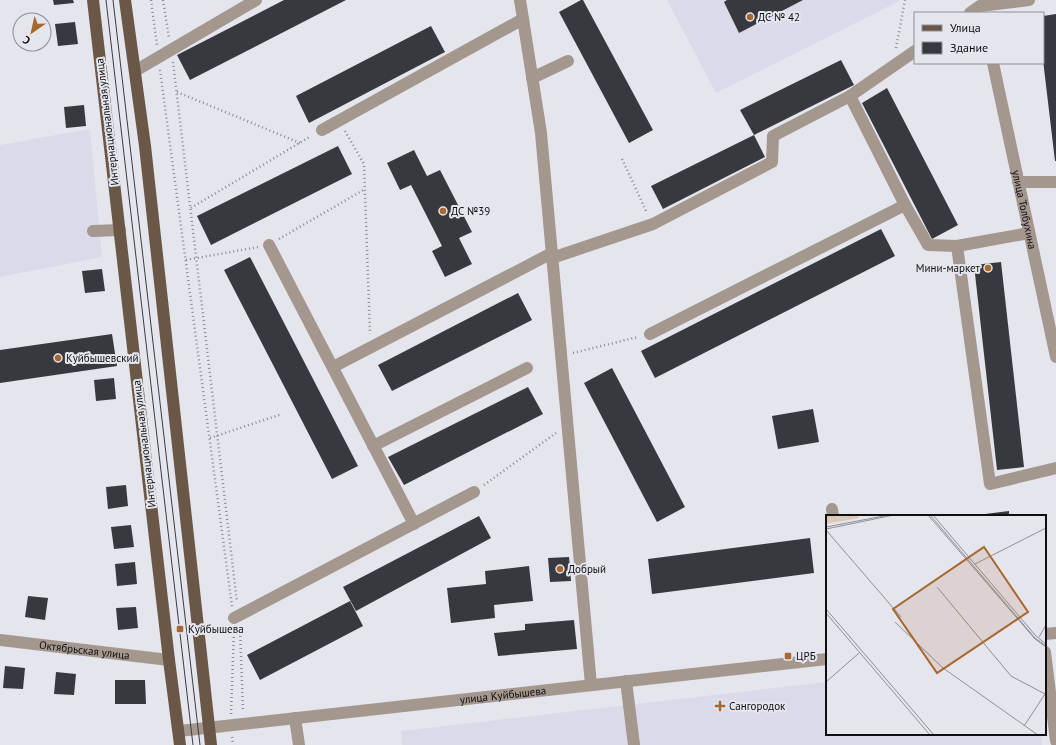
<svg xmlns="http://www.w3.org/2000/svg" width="1056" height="745" font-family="'PT Sans',sans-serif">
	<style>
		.built { fill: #dadaea }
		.building { fill: #38383f }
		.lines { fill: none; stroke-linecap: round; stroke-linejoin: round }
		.path { stroke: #8b8b91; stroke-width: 2.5; stroke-dasharray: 1 3; stroke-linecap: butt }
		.minor { stroke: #a3978e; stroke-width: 12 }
		.major { stroke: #6b5747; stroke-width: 12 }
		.tram { stroke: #3b3b3f; stroke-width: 1 }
		.poi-dot { fill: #a76830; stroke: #e5e5ee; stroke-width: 1.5 }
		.labels { text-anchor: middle; stroke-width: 4; stroke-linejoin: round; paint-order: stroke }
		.poi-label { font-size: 11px; fill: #0f0f12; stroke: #e5e5ee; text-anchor: start }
		.street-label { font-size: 11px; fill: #0f0f12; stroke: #e5e5ee }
		.inset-road { fill: none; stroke: #8f8f96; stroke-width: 1 }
		.view { fill: #a76830; fill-opacity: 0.15; stroke: #a76830; stroke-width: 2 }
		.inset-edge { fill: none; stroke: #0f0f12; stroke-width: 2 }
	</style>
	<rect width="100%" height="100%" fill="#e5e5ee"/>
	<path class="built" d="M667 0H901L716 93Z
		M90 129 102 257 0 277V145Z
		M827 682V734H1041L1042 745H402L401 731Z"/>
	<path class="building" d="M53 0H73L74 3 54 5Z
		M284 0H346L190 80 177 55Z
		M581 0H583L653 130 629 143 559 12Z
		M727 0H803L739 33 724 2Z
		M1056 14V161H1055L1043 60V16Z
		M75 22 78 44 58 46 55 24Z
		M431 26 445 52 309 123 296 96Z
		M841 60 854 85 754 135 740 110Z
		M887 88 958 225 932 239 862 103Z
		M84 105 86 126 66 128 64 107Z
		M754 135 765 157 663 209 651 186Z
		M338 146 352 174 211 245 197 216Z
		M414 150 427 176 440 170 472 232 459 238 472 264 445 277 432 251 442 246 411 185 400 190 387 163Z
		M881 229 895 256 655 378 641 351Z
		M250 257 358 466 332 479 224 270Z
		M1001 262 1024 467 997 470 974 265Z
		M102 269 105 291 85 293 82 271Z
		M518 293 532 320 392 391 378 365Z
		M112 334 117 366 0 383V350Z
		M612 368 685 507 657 522 584 383Z
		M114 378 116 399 96 401 94 380Z
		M528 387 543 414 404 485 388 457Z
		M813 409 819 442 778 449 772 416Z
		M126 485 128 506 108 509 106 487Z
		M1009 511V516H977V515Z
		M479 516 491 538 356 611 343 587Z
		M131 525 134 547 114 549 111 527Z
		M810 538 814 573 652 594 648 559Z
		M569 557 571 581 550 582 548 558Z
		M135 562 137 584 117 586 115 564Z
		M529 566 533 601 494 605 495 618 451 623 447 588 486 584 485 571Z
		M28 596 48 598 45 620 25 617Z
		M350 601 363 626 260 680 247 655Z
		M136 607 138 628 118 630 116 608Z
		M574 620 577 649 498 656 494 633 525 630V624Z
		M5 666 25 668 23 689 3 688Z
		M56 672 76 674 74 695 54 694Z
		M115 680H145L146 704H115Z"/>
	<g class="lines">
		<path class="path" d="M151 0 157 45
			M163 0 169 38
			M896 48 905 0
			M173 62 237 602
			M160 70 232 606
			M177 92 300 143
			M345 131 364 164 370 334
			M622 159 647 213
			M191 208 311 136
			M279 239 365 189
			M186 260 258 247
			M573 353 638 337
			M210 438 282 414
			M484 485 556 433
			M240 628 243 711
			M231 714 234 629
			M232 737 233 745"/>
		<g class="minor">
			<path d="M520 0 541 133 591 685"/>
			<path d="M970 13 980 6 1029 0"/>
			<path id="s1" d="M993 63 1056 357"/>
			<path d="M135 71 256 0"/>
			<path d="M532 78 568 61"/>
			<path d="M850 96 905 205 928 245 957 246"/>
			<path d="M322 130 523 19"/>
			<path d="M1018 182H1056"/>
			<path d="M93 231 120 230"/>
			<path d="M1029 233 957 246 990 484 1056 468"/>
			<path d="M269 245 414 524"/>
			<path d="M552 258 653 224 772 162 773 136 850 96 915 51"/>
			<path d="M650 334 905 205"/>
			<path d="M333 367 552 253"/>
			<path d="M373 446 527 368"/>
			<path d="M832 509 833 516"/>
			<path d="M234 618 474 492"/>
			<path d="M1045 634 1056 633"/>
			<path id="s2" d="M0 640 169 660"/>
			<path d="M1045 652 1056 741"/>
			<path d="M626 681 634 745"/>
			<path d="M295 718 299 745"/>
			<path id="s3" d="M179 731 827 659"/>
		</g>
		<path class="major" d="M93 0 169 660 180 745
			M125 0 145 146 211 745"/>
		<path class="tram" d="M106 0 193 745
			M113 0 200 745"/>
	</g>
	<g class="poi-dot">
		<circle cx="750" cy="17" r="4"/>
		<circle cx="443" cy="211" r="4"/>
		<circle cx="988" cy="268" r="4"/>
		<circle cx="58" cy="358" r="4"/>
		<circle cx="560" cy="569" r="4"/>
		<rect x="176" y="625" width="8" height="8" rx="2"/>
		<rect x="784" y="652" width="8" height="8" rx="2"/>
		<path d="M718 700h4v4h4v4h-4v4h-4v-4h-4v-4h4z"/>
	</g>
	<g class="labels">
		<g class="poi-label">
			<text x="758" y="21">ДС № 42</text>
			<text x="451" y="215">ДС №39</text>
			<text x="980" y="272" text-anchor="end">Мини-маркет</text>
			<text x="66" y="362">Куйбышевский</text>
			<text x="568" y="573">Добрый</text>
			<text x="188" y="633">Куйбышева</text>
			<text x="796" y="660">ЦРБ</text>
			<text x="729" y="710">Сангородок</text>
		</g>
		<g class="street-label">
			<text transform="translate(107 122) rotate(-97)" y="4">Интернациональная улица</text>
			<text dy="4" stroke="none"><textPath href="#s1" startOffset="150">улица Толбухина</textPath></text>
			<text transform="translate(144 444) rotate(-97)" y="4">Интернациональная улица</text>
			<text dy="4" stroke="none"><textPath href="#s2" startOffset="85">Октябрьская улица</textPath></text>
			<text dy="4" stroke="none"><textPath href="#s3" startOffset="326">улица Куйбышева</textPath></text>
		</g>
	</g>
	<g transform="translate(826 515)">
		<rect width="220" height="220" fill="#e5e5ee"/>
		<path d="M0 0H31L33 3 0 9Z" fill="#dec9b9"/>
		<path class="inset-road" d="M102 0 209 124 220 132M104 0 209 123 220 131M107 0 210 121 220 129M0 12 63 0M0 14 68 0M0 15 75 102M149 49 220 13M111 72 185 161 219 179 198 211M0 94 108 220M0 98 104 220M69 107 117 153 212 220M213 122 220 110M0 167 33 138"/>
		<path class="view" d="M158 32 202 97 111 158 67 94Z"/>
		<rect width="220" height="220" class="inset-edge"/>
	</g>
	<rect x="914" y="12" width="130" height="52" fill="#e5e5ee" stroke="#8f8f96"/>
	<rect x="922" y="25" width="20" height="6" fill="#6b5747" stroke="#8f8f96"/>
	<text x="950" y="32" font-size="12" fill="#0f0f12">Улица</text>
	<rect x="922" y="42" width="20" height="12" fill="#38383f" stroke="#8f8f96"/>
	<text x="950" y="52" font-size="12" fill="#0f0f12">Здание</text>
	<g transform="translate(32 32) rotate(214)"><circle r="19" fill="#e5e5ee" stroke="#8f8f96"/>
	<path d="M0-3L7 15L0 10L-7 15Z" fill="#a76830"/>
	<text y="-6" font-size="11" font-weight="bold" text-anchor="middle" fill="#0f0f12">С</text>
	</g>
</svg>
